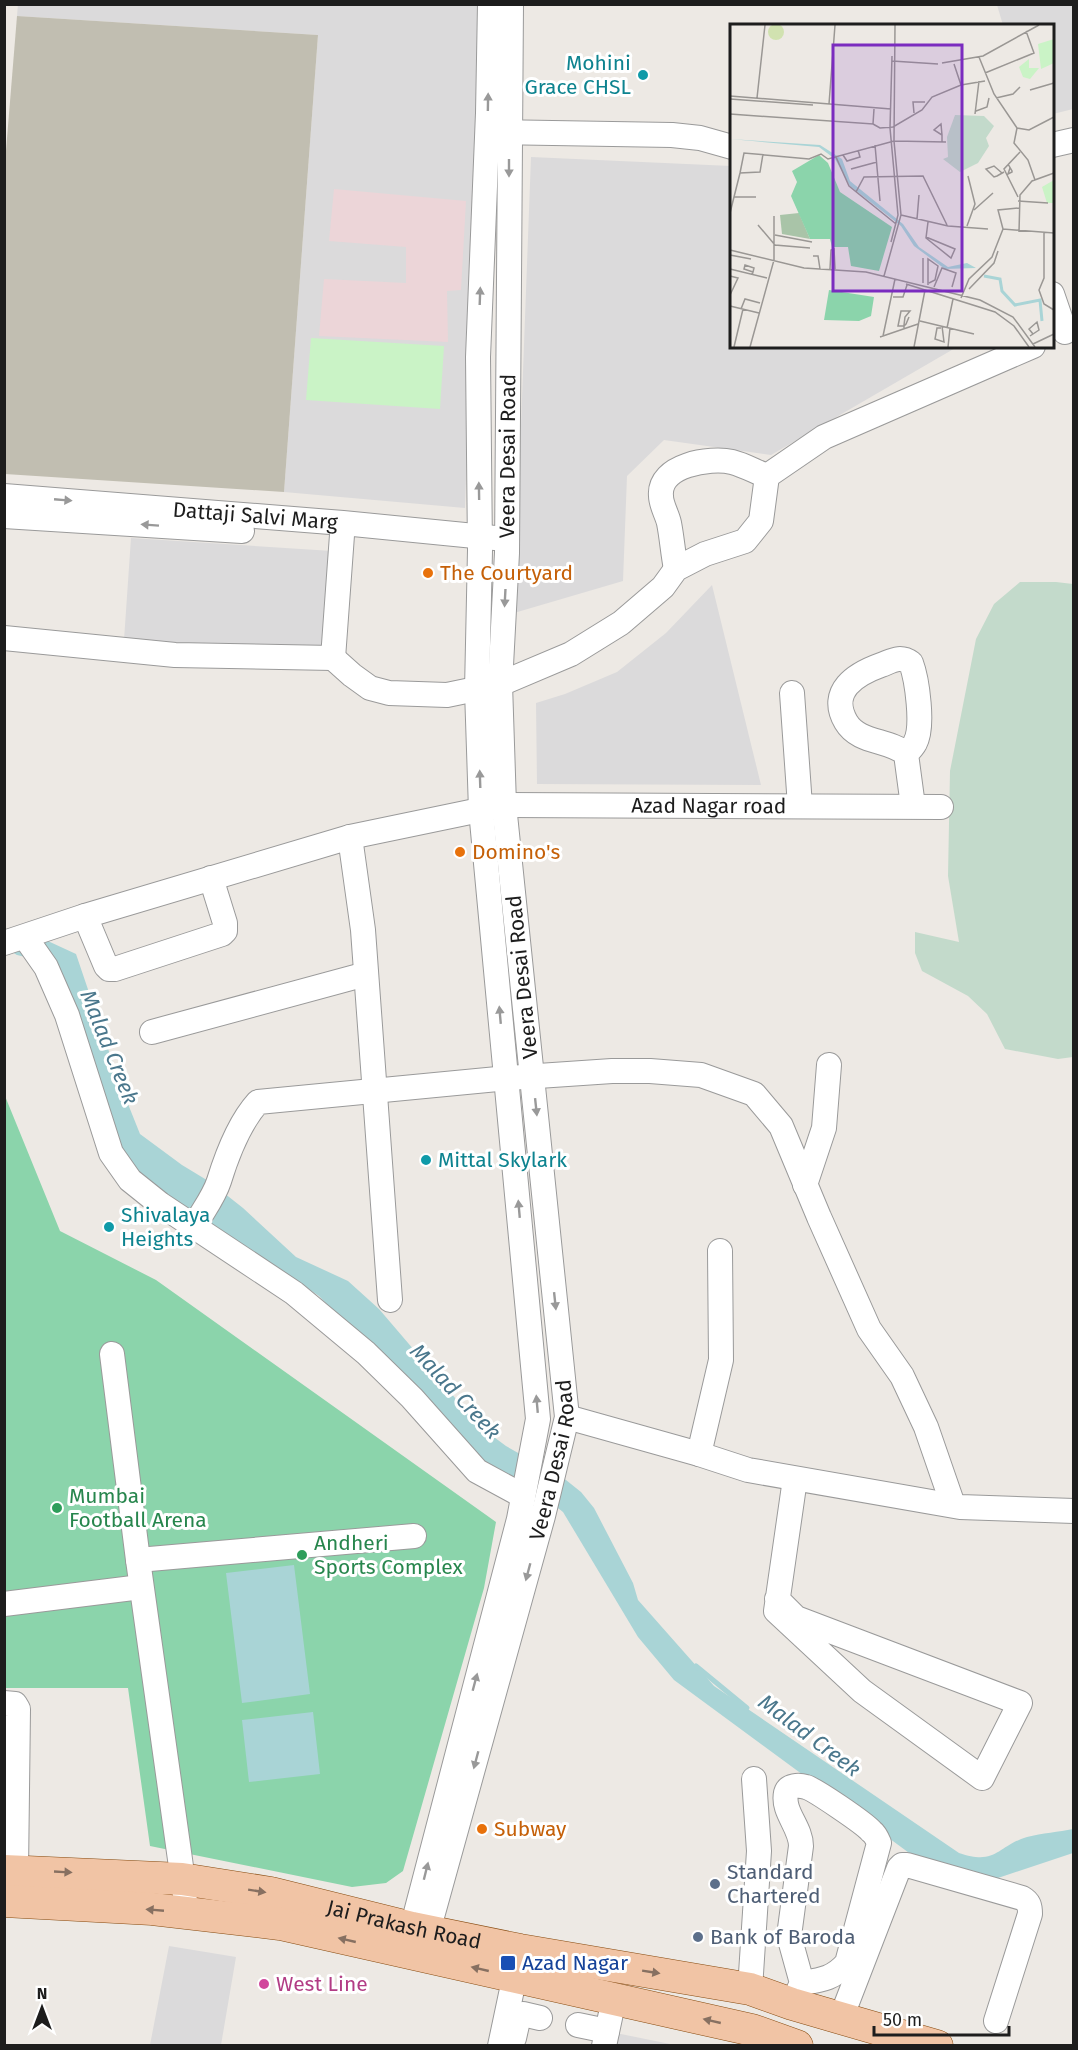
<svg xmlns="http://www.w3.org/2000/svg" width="1078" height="2050" font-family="'Fira Sans',sans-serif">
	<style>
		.residential { fill: #dbdadb }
		.commercial { fill: #ecd5d8 }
		.construction { fill: #c1beb1 }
		.wetland { fill: #c3dacb }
		.park { fill: #caf3c6 }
		.pitch { fill: #8bd4ab }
		.water { fill: #a9d4d6 }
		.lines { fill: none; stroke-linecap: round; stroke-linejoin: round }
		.stream { stroke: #a9d4d6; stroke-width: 5 }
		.minor-casing { stroke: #9a9a9a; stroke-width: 26 }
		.major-casing { stroke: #874b10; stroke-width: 33 }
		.minor { stroke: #fff; stroke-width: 24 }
		.major { stroke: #f1c4a5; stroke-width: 32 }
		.oneway { fill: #999 }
		.oneway2 { fill: #877061 }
		.culture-dot { fill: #0f9aa8; stroke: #fff; stroke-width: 2 }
		.food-dot { fill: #e8710a; stroke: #fff; stroke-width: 2 }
		.leisure-dot { fill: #2e9e5b; stroke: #fff; stroke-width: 2 }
		.service-dot { fill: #5c6f8a; stroke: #fff; stroke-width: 2 }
		.transit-dot { fill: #1a4fb4; stroke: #fff; stroke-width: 2 }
		.hotel-dot { fill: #d1479c; stroke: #fff; stroke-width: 2 }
		.labels { text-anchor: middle; stroke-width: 6; stroke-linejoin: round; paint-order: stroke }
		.culture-label { font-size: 21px; fill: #0d838f; stroke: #fff; text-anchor: start }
		.street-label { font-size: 21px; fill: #1d1d1d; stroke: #fff }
		.food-label { font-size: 21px; fill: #c56008; stroke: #fff; text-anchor: start }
		.leisure-label { font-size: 21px; fill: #27864d; stroke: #fff; text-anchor: start }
		.service-label { font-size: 21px; fill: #4e5e75; stroke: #fff; text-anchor: start }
		.transit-label { font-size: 21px; fill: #164399; stroke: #fff; text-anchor: start }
		.hotel-label { font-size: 21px; fill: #b23c85; stroke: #fff; text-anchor: start }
		.water-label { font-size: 22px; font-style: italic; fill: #4a778c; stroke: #fff }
		.inset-river { fill: none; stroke: #a9d4d6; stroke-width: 3 }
		.inset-road { fill: none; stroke: #9a9794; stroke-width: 1.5 }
		.view { fill: #7b2cbf; fill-opacity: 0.15; stroke: #7b2cbf; stroke-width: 3 }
		.inset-edge { fill: none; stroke: #1d1d1d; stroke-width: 3 }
	</style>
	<rect width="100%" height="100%" fill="#ede9e4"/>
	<path class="residential" d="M18 4 482 5 465 508 284 492 318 35 17 16Z
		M997 5H1073V109L1053 114 1052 26 1003 25Z
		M531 157 731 166 732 346 957 347 771 455 664 440 627 476 623 581 514 613Z
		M131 538 332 551 326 653 124 640Z
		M712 585 761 785 537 784 536 703 565 694 617 672 666 633Z
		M169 1946 236 1957 221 2045H150Z
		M611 2032 675 2045 608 2046Z"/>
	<path class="commercial" d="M334 189 466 201 461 290 447 291 448 342 319 336 324 279 406 283V247L329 241Z"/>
	<path class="construction" d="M17 16 318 35 284 492 5 474 4 175Z"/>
	<path class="wetland" d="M1020 582H1056L1073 584V1057L1058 1059 1005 1049 987 1014 968 996 922 971 915 953V932L959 942 948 876 950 771 976 639 994 604Z"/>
	<path class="park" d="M311 338 444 346 440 409 306 400Z"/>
	<path class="pitch" d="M5 1096 60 1231 156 1280 496 1522 484 1588 403 1871 386 1883 352 1887 150 1846 128 1688H5Z"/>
	<path class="water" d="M37 936 76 954 120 1084 140 1134 182 1165 210 1182 243 1208 296 1257 348 1281 379 1309 479 1426 506 1446 566 1480 581 1492 594 1508 633 1583 638 1600 714 1686 959 1853C997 1866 997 1846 1027 1837 1042 1833 1059 1832 1073 1829V1853L992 1880 935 1872 674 1680 638 1637 563 1512 540 1494 518 1482 484 1470 319 1296 139 1175 119 1154 51 963 17 955 5 948Z
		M294 1565 310 1694 242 1703 226 1573Z
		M313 1712 320 1774 249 1782 242 1720Z"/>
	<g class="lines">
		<path class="stream" d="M696 1666 747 1708"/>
		<g class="minor-casing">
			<g id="minor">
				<path d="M495 132 672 135 700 138 732 147"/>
				<path d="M1052 145 1074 140"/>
				<path d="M1052 294 1065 332"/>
				<path id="s1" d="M4 496 343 523 495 538"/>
				<path d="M4 516 242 531"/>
				<path d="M676 569C673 554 672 538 669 523 667 514 661 505 661 496 658 465 710 457 732 462 744 465 756 472 767 476"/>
				<path d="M4 638 175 655 333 658 342 535"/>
				<path d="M333 658 352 675 370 688 389 693 447 695 500 684 571 654 621 623 663 587 676 569 705 554 745 541 761 521 767 476 824 437 1033 346"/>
				<path d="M792 693 800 806"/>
				<path d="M906 754C909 751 913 747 915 743 924 727 917 679 911 663 900 655 892 661 881 665 856 674 828 691 846 722 859 744 889 739 906 754L913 806"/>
				<path d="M350 837 363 930 390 1300"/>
				<path d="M85 916 106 966 109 969H115L222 934 225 931V923L211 878"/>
				<path d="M25 937 46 967 67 1015 111 1153 130 1180 160 1204 294 1293 366 1353 412 1398 477 1471 523 1496"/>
				<path id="s2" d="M4 943 85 916 350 837 504 805 941 807"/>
				<path d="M152 1032 366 974"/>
				<path d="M805 1185 824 1128 829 1065"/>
				<path d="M194 1227C202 1212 214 1197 219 1181 227 1155 239 1123 258 1102L508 1078 612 1071H650L701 1075 754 1094 781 1126 819 1217 869 1329 902 1376 926 1427 953 1505"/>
				<path d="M112 1354 138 1560 185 1895"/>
				<path d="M567 1417 699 1454 748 1470 960 1507 1074 1511"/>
				<path d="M699 1454 721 1360 720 1251"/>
				<path d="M138 1560 414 1536"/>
				<path d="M777 1599 796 1618 1020 1703 982 1778 862 1691 776 1611 795 1479"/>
				<path d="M4 1604 141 1587"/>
				<path d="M4 1703 15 1704 18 1709 16 1871"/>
				<path d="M412 1928 519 1519 538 1419 481 810 477 690 480 550 478 357 488 113 490 4"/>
				<path id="s3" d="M428 1931 543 1516 567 1417 504 805 500 684 507 553 511 4"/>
				<path d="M750 1989 759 1851 754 1779"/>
				<path d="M792 2004 802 1983 789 1936 801 1846C801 1827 782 1812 786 1793 788 1785 799 1785 806 1787 814 1789 864 1823 871 1831 875 1834 877 1838 879 1843L847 1963C833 1979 821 1980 802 1983"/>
				<path d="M841 2018 899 1868 902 1865H907L1022 1898C1029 1902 1030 1906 1030 1914L996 2021"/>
				<path d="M578 2025 607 2031"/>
				<path d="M514 2038 519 2016 523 2014 540 2018"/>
				<path d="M500 2046 518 1961"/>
				<path d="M604 2046 614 1999"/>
			</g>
		</g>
		<g class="major-casing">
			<g id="major">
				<path id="s4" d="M4 1871 182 1879 271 1893 412 1928 520 1950 750 1989 792 2004 937 2046"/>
				<path d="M4 1901 152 1909 280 1924 752 2030 797 2046"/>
			</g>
		</g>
		<use href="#minor" class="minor"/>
		<use href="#major" class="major"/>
	</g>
	<defs><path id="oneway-solid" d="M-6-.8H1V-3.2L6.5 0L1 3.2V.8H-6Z" transform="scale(1.5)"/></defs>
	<g class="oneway">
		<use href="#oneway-solid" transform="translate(488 102) rotate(-89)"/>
		<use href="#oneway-solid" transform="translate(509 168) rotate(90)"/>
		<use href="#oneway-solid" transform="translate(480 296) rotate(-88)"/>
		<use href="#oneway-solid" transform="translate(479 491) rotate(-91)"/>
		<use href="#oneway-solid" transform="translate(63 500) rotate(5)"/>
		<use href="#oneway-solid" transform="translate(150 525) rotate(-176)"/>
		<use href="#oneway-solid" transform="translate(505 598) rotate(93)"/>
		<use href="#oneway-solid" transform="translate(480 779) rotate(-92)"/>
		<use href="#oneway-solid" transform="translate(500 1015) rotate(-95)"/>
		<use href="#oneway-solid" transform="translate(536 1107) rotate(84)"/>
		<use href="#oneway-solid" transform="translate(519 1209) rotate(-95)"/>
		<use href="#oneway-solid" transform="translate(555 1301) rotate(84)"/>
		<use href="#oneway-solid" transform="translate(537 1404) rotate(-95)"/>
		<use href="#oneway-solid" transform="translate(528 1572) rotate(105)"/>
		<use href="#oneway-solid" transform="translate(475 1682) rotate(-75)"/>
		<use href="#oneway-solid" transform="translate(476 1760) rotate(105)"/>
		<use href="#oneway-solid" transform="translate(426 1871) rotate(-76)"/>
	</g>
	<g class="oneway2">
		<use href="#oneway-solid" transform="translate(63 1872) rotate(3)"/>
		<use href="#oneway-solid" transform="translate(257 1891) rotate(9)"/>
		<use href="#oneway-solid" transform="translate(155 1910) rotate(-175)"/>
		<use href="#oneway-solid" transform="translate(347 1940) rotate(-167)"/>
		<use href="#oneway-solid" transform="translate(480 1969) rotate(-167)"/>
		<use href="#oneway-solid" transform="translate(651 1972) rotate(9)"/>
		<use href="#oneway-solid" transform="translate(712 2021) rotate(-167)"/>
	</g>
	<g class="culture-dot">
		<circle cx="643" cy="75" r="6"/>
		<circle cx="426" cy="1160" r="6"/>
		<circle cx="109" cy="1227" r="6"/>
	</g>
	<g class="food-dot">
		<circle cx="428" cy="573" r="6"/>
		<circle cx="460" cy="852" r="6"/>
		<circle cx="482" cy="1829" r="6"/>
	</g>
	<g class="leisure-dot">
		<circle cx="57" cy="1508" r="6"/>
		<circle cx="302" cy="1555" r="6"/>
	</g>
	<g class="service-dot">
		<circle cx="715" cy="1884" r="6"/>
		<circle cx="698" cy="1937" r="6"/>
	</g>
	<rect class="transit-dot" x="500" y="1955" width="16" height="16" rx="3"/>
	<circle class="hotel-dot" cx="264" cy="1984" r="6"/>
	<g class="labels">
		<g class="culture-label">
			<text x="631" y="70" text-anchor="end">Mohini<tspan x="631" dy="24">Grace CHSL</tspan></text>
			<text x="438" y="1167">Mittal Skylark</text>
			<text x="121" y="1222">Shivalaya<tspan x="121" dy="24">Heights</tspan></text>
		</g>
		<g class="street-label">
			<text dy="7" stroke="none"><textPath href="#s3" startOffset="1497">Veera Desai Road</textPath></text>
			<text dy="7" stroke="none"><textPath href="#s1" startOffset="252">Dattaji Salvi Marg</textPath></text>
			<text dy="7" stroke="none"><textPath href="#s2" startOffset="724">Azad Nagar road</textPath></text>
			<text transform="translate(522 977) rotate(-96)" y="7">Veera Desai Road</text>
			<text dy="7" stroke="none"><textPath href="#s3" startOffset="488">Veera Desai Road</textPath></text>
			<text dy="7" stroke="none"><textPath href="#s4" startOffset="405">Jai Prakash Road</textPath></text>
		</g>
		<g class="food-label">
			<text x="440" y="580">The Courtyard</text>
			<text x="472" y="859">Domino's</text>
			<text x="494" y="1836">Subway</text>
		</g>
		<g class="leisure-label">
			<text x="69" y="1503">Mumbai<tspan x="69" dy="24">Football Arena</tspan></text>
			<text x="314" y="1550">Andheri<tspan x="314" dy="24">Sports Complex</tspan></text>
		</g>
		<g class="service-label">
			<text x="727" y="1879">Standard<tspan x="727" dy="24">Chartered</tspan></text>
			<text x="710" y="1944">Bank of Baroda</text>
		</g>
		<g class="transit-label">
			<text x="522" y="1970">Azad Nagar</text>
		</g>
		<g class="hotel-label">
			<text x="276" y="1991">West Line</text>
		</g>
		<g class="water-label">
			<text transform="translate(110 1047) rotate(68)" y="8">Malad Creek</text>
			<text transform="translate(456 1391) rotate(47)" y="8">Malad Creek</text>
			<text transform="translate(810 1735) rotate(37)" y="8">Malad Creek</text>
		</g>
	</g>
	<g transform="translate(730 24)">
		<rect width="324" height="324" fill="#ede9e4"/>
		<path d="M38 8a8 8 0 1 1 16 0a8 8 0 1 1-16 0Z" fill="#d1e2b0"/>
		<path d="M225 91 254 92 264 102 256 114 259 122 248 139 230 148 213 135 218 133 217 113Z" fill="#c3dacb"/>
		<path d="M69 189 80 215 52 210 50 191Z" fill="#a9c4a8"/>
		<path d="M324 15V39L311 45 308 20ZM299 35V44H309L300 55 293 53 289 43ZM324 156V179H317L312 163Z" fill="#caf3c6"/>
		<path d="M89 131 98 139 110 168 162 203 149 247 121 242 118 223H102L100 215H80L61 172 67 158 62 147ZM99 266 144 273 141 292 129 297 94 296Z" fill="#8bd4ab"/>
		<path d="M0 115 90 121 112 135 120 157 173 200 189 223 218 243 237 239 246 244 215 245 184 222 171 202 120 162 105 135 89 123Z" fill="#a9d4d6"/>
		<path class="inset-river" d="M254 252 270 255 272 267 285 281 310 276 312 297"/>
		<path class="inset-road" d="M249 33 264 70 287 104 299 106 324 93M162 37 208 40M212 39 253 32 309 1M224 40 231 61M255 49 304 29 296 7M300 66 324 59M0 72 161 85M27 74 35 1M266 74 283 70 290 63M0 75 83 81M99 80 105 1M246 87 257 83 259 74M184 89 183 78H195M0 90 143 100 144 85M245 90 249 57M143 100 150 104 163 103 192 86 202 73 231 61 255 57M287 104 284 119 298 136 305 156M212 111 211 100 204 106 212 111V118M145 121 150 177M113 131 117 137 130 133 128 126M106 133 119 162 166 200M278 140 282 147V148L278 150 280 144M121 145 147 138M10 149 14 129 79 135 91 130 98 135 164 117 216 118M272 149 264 142 256 145 264 153 267 152 274 148M126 168 134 153 193 152 217 201M4 173H26M288 173 274 145 290 128M288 177 318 179M244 186 263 169M0 189 10 149 30 148 33 130M171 191 218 202 258 205M187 195 189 171M28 201 45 221 80 224M237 202 245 180 238 152M273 205 268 186 289 184M289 208 290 171 302 157 324 149M314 209V254L309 266 314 280 324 286M45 211 82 218M196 213 225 225 221 234 196 214 198 198M161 218 168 191 160 104 162 32M0 226 74 244 136 248 250 276 283 293 305 323M0 231 21 235M83 232H88L90 245M0 245 37 254M100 245 101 226 104 225 105 245M22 251 23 248 24 244 15 241 14 245 23 248M154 252 171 191 164 117 165 1M193 259V234M176 260 265 288 284 302 299 323M198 261V235L208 242 205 256 199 259M204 263 212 244 226 249 222 263M239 265 264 239 268 227M0 271 8 254 0 252M163 273H173L177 261M231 274 239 255 262 233 273 205 324 209M0 282 29 289M11 285 15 275 30 279M190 297 244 310M174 304V301L175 293 180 287H171L168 302H174L176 300 179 293M211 304H207L205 315 214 318 212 302M217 304 223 275M153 312 165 255M300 312 309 306 307 298 299 305 303 310M150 313 188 300M303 320 324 310M4 323 13 285M20 323 44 236V192M184 323 195 266M218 323 220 304"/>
		<path class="view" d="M103 21H232V267H103Z"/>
		<rect width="324" height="324" class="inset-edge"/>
	</g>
	<rect width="1078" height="2050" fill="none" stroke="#1d1d1d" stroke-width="12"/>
	<g transform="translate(42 2008)" stroke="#ffffff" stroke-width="4.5" paint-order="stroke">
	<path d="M0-4.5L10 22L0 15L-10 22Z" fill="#1d1d1d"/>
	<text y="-9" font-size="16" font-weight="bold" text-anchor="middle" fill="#1d1d1d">N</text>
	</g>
	<path d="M874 2026v9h135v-9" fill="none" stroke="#1d1d1d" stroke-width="3"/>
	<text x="883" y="2026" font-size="18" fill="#1d1d1d" stroke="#ffffff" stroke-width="4.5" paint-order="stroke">50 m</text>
</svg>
